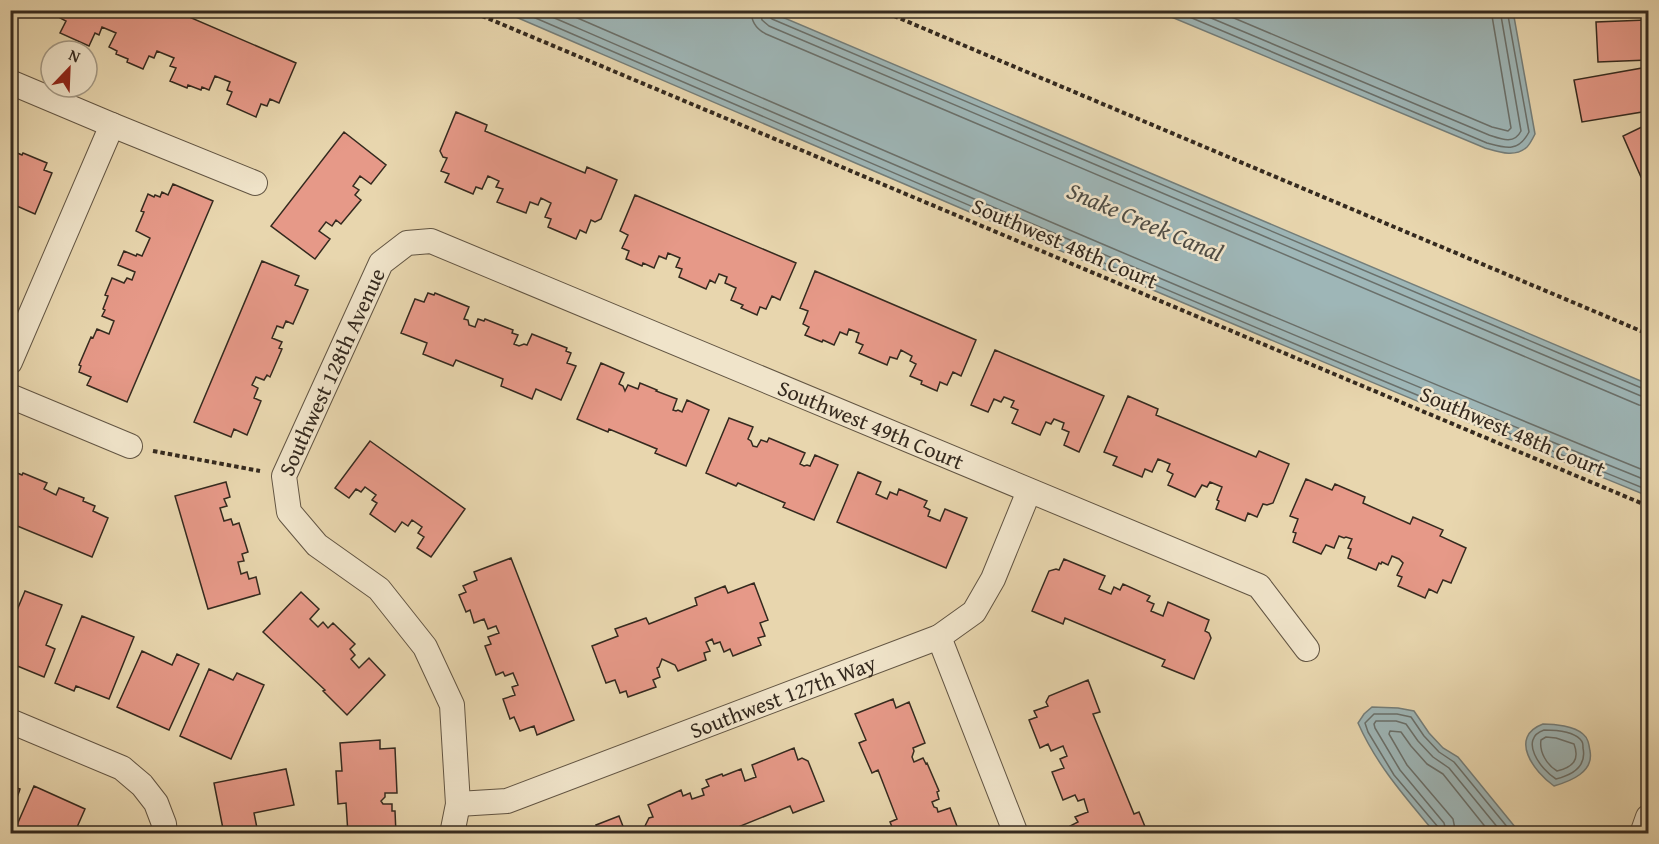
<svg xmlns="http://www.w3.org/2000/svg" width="1659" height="844" font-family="'Gentium Book Plus',serif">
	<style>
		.water { fill: #9eb6b7; stroke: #747e7a; stroke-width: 1.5 }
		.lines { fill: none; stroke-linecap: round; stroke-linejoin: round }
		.shore { stroke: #6a706b; stroke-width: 1.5 }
		.building { fill: #e69988; stroke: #352a1f; stroke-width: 1.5 }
		.street-casing { stroke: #625543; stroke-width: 26 }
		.path { stroke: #352a1f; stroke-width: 4; stroke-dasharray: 4.5 3; stroke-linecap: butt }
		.street { stroke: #f0e4ca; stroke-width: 24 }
		.labels { text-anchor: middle; stroke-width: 5; stroke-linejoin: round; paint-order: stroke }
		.street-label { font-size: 22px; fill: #352a1f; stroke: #f0e4ca }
		.water-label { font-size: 24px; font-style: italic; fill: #4f4d45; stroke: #f0e4ca }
	</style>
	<rect width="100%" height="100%" fill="#e8d6ae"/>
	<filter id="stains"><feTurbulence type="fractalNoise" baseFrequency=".00333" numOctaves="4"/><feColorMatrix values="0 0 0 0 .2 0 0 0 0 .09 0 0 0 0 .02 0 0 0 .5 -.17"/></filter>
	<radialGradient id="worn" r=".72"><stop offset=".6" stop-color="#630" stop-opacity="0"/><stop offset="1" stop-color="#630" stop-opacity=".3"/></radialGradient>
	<path class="water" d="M502 11H768L1648 384V496C1264 340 883 175 502 11Z
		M1157 11H1513L1535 134C1533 138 1530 144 1527 147 1515 158 1499 152 1485 148Z
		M1372 707 1398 708 1414 711 1429 733 1443 748 1458 757 1520 833H1435C1406 798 1377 766 1358 723L1364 714Z
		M1543 724C1555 724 1574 726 1583 734 1588 738 1589 744 1590 751 1594 772 1571 781 1554 786 1534 772 1508 737 1543 724Z"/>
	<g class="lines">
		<path class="shore" d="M517 10C893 173 1269 336 1648 490
			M536 10C906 170 1275 330 1648 481
			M559 10C921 167 1283 323 1648 472
			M751 10C751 21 756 29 766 34L1554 369 1639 405 1648 406
			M760 10 762 20 769 26 1558 361 1641 396 1648 397
			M768 10V16L772 19 1561 354 1644 389 1648 390
			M1173 10 1487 143C1505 148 1518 153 1529 132L1507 10
			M1192 10 1489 135C1501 139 1514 145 1521 131L1500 10
			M1215 10 1492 127 1508 131 1511 128 1491 10
			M1544 730C1555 730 1572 731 1580 739 1583 742 1583 744 1583 748 1587 767 1572 775 1556 779 1541 770 1518 739 1544 730Z
			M1546 737 1556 738 1574 744C1580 760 1573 767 1557 771 1547 765 1539 752 1541 740Z
			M1440 834 1438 827 1394 775 1368 732 1365 723 1374 714H1397L1411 717 1424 736 1439 752 1454 762 1513 834
			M1447 834 1444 823 1400 770 1375 728 1374 724 1376 721H1396L1406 724 1418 741 1433 757 1449 768 1503 834
			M1456 834 1453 819 1407 765 1389 734 1390 731 1401 732 1411 746 1427 764 1443 774 1491 834"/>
	</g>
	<path class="building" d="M62 10H173L296 63 279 103 270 99 267 106 261 104 256 117 227 104 232 92 227 90 230 82 215 76 209 90 202 87 201 90 188 85 187 88 170 81 176 68 170 66 174 58 157 51 154 58 149 56 143 69 127 62 128 59 116 54 117 51 109 47 116 33 102 27 99 35 95 33 89 46 60 33 66 21 60 18 63 11Z
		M1646 20 1648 60 1598 62 1596 22Z
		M1648 67V111L1582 122 1574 80Z
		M456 112 487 125 485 131 585 173 587 167 617 180 601 219 595 222 591 220 586 233 580 230 576 239 548 227 551 219 545 217 551 203 541 198 538 205 530 202 526 213 497 202 503 189 496 187 499 181 488 176 482 189 476 187 473 194 445 182 449 174 441 171 447 158 443 157 440 151Z
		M1648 124V174L1641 177 1623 136Z
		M344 132 386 165 371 184 360 176 353 186 359 190 355 195 361 200 341 224 336 220 332 226 326 222 319 231 330 239 315 259 271 226Z
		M10 150 22 155 23 153 47 163 44 170 52 173 35 214 10 203Z
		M173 184 213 201 127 402 87 385 91 377 79 372 81 366 79 365 91 337 93 338 97 329 109 334 114 321 102 316 105 310 103 309 108 296 105 295 112 278 124 283 127 278 132 280 135 272 118 265 124 251 136 256 137 254 142 256 150 238 136 231 144 212 141 211 148 194 154 197 155 195 160 197 162 192 168 195Z
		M635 195 796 263 780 300 772 296 766 309 760 307 757 315 741 308 743 305 731 300 736 288 725 283 727 277 719 274 715 283 710 280 706 289 679 277 682 269 676 267 680 258 668 253 666 259 659 256 654 268 643 263 642 266 626 259 629 251 622 248 628 235 620 231Z
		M262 261 299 276 295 285 308 290 293 324 286 321 283 328 277 326 272 338 282 342 279 348 282 349 270 377 267 375 264 380 256 377 252 385 258 388 254 398 261 401 247 435 234 429 231 437 194 422Z
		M815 271 976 340 961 376 953 372 947 385 940 382 937 391 921 384 922 381 910 376 916 364 910 361 912 356 901 350 897 359 890 357 887 365 859 353 863 345 856 342 859 333 849 329 847 335 840 332 834 345 823 340 822 342 805 335 809 327 803 324 808 311 800 308Z
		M428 293 434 295 435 293 469 307 464 319 468 320 469 325 475 327 478 319 484 321 485 319 513 330 512 333 518 335 514 344 519 346 524 344 527 345 532 334 567 348 566 351 571 353 567 363 576 366 561 400 536 389 532 399 501 386 503 379 456 360 453 366 423 354 427 343 401 333 415 299 424 302Z
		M995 350 1104 396 1079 452 1064 445 1069 432 1062 429 1064 423 1054 419 1051 424 1046 422 1040 435 1012 423 1018 410 1011 407 1014 401 1004 397 1001 402 994 399 988 412 971 405Z
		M601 363 624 373 619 384 623 386 625 391 628 385 638 389 640 383 657 390 656 391 677 399 673 410 676 411 678 410 682 412 687 400 709 410 686 466 655 453 657 449 609 429 608 432 577 419Z
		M1128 396 1158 409 1156 415 1256 457 1259 451 1289 464 1273 503 1267 505 1263 504 1257 517 1248 513 1245 521 1216 509 1219 501 1217 500 1222 487 1210 482 1207 487 1202 485 1195 497 1168 485 1173 474 1167 471 1170 464 1158 459 1152 472 1145 469 1142 477 1113 465 1117 457 1104 452Z
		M729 418 753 427 748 439 751 441 753 446 757 447 761 440 767 442 769 438 805 453 800 464 804 466 807 465 810 466 815 455 838 465 814 520 783 507 785 503 738 483 736 486 706 473Z
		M370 441 465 509 431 557 417 548 424 537 418 533 422 527 412 520 408 526 402 522 395 532 370 514 377 503 372 500 376 495 365 487 361 492 356 489 349 498 335 488Z
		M10 470 22 475 23 473 47 483 44 489 56 495 59 488 84 498 83 501 95 506 93 511 108 518 92 557 10 523Z
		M858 472 881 482 876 494 887 499 890 492 897 495 899 489 927 501 924 507 930 510 928 516 940 521 945 509 967 518 946 568 837 522Z
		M1306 479 1332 490 1335 484 1365 497 1363 503 1410 524 1413 517 1443 530 1440 536 1466 548 1451 583 1443 580 1437 593 1429 589 1425 598 1398 586 1402 577 1397 575 1403 563 1399 559 1392 556 1388 565 1382 562 1381 564 1379 563 1376 570 1348 558 1351 549 1348 548 1352 539 1346 537 1344 538 1339 536 1334 548 1326 545 1321 554 1293 542 1296 533 1293 532 1298 519 1290 516Z
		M226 482 230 497 224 499 227 506 220 508 224 521 231 519 233 525 239 523 248 552 242 554 244 561 238 562 241 574 247 572 249 579 256 577 260 594 208 609 175 496Z
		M511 558 574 720 537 735 534 726 520 731 514 717 510 719 503 699 515 695 512 687 518 685 513 673 505 676 503 672 496 675 485 646 491 644 488 637 499 633 496 626 488 629 484 619 474 623 470 610 466 612 459 595 466 592 463 586 477 580 474 572Z
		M1064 559 1105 576 1099 589 1111 594 1114 587 1120 590 1123 584 1150 596 1147 601 1154 604 1151 611 1163 616 1168 602 1209 620 1205 631 1209 633 1211 638 1194 679 1162 666 1165 660 1065 618 1063 624 1032 611 1049 571 1056 569 1059 570Z
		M754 583 768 620 760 623 765 636 758 638 761 645 733 656 730 649 724 652 720 642 714 644 712 639 706 642 710 651 704 653 706 660 678 671 675 665 662 659 659 667 657 668 660 677 653 680 656 687 628 697 626 691 620 693 615 680 606 683 592 646 618 636 615 629 646 618 649 624 697 605 695 598 725 586 728 593Z
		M25 591 62 605 46 645 55 649 44 677 10 663V627Z
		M301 592 319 609 310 619 318 627 323 622 328 628 333 623 355 644 350 649 355 655 351 659 359 668 369 658 385 675 347 715 323 691 325 690 263 632Z
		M82 616 134 637 109 699 76 686 74 691 55 683Z
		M142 651 172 665 177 654 199 664 169 730 117 707Z
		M209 669 233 680 237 673 264 685 231 759 180 736Z
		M1088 680 1100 712 1093 714 1134 814 1139 812 1148 834H1073L1070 826 1078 822 1075 817 1088 812 1084 799 1078 801 1075 795 1063 800 1052 772 1064 768 1060 759 1067 756 1063 746 1051 751 1048 744 1040 748 1029 720 1037 717 1034 711 1048 706 1046 702 1049 696Z
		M893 699 896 708 909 702 925 743 913 748 914 751 912 757 914 762 923 758 926 764 927 763 939 791 937 792 939 799 932 802 934 807 937 808 938 812 950 808 960 834H895L890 822 897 819 878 770 872 773 859 743 866 740 855 714Z
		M380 740V749L395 748 397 793H385V797L381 801 383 804H392V811H395L396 834H348L346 803 338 804 336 771H342L340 743Z
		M794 748 798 760 802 758 808 761 824 801 793 813 790 806 721 834H648L645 826 649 818 653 817 648 805 681 790 683 796 690 793 692 799 704 795 702 789 709 786 706 780 722 774 723 776 741 769 745 781 756 777 752 765Z
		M286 769 294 805 254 813 257 828 224 834 214 783Z
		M10 786 20 789 12 812 10 811Z
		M34 786 85 809 74 834H13Z
		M619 816 626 834H600L596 825Z"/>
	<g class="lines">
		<g class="street-casing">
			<g id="street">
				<path d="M10 82 112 125 255 183"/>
				<path d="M10 362 112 125"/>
				<path d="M10 396 130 446"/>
				<path d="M939 637 1016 834"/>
				<path d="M10 721 122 768 142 785 156 803 164 824 165 834"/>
				<path id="s1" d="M458 804 507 801 939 637 974 612 993 579 1029 491"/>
				<path id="s2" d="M452 834 458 804 452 705 425 647 379 589 317 545 289 512 284 476 381 263 407 243 431 241 1259 586 1307 649"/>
				<path d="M1642 834 1648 817"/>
			</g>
		</g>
		<path class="path" d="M468 10 1648 506
			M880 10 1648 334
			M153 451 260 471"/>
		<use href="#street" class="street"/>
	</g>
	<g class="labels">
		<g class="street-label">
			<text transform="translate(1065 243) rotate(23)" y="8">Southwest 48th Court</text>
			<text dy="8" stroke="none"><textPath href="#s2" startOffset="538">Southwest 128th Avenue</textPath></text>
			<text dy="8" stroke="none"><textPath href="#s2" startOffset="1191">Southwest 49th Court</textPath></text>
			<text transform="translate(1513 431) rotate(23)" y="8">Southwest 48th Court</text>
			<text dy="8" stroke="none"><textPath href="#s1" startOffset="344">Southwest 127th Way</textPath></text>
		</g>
		<g class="water-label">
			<text transform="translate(1145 222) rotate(23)" y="8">Snake Creek Canal</text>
		</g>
	</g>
	<rect width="1659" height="844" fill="none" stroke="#e8d6ae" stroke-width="36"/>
	<rect x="12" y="12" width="1635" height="820" fill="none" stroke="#352a1f" stroke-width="3"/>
	<rect x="18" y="18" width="1623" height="808" fill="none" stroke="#352a1f" stroke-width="1.5"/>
	<g transform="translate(69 69) rotate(23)"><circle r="28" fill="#f0e4ca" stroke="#a59a86" stroke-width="1.5"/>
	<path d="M0-4.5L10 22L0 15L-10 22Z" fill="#8f2418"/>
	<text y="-9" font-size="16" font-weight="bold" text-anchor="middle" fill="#352a1f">N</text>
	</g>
	<rect width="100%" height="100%" filter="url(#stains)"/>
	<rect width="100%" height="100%" fill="url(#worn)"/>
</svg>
